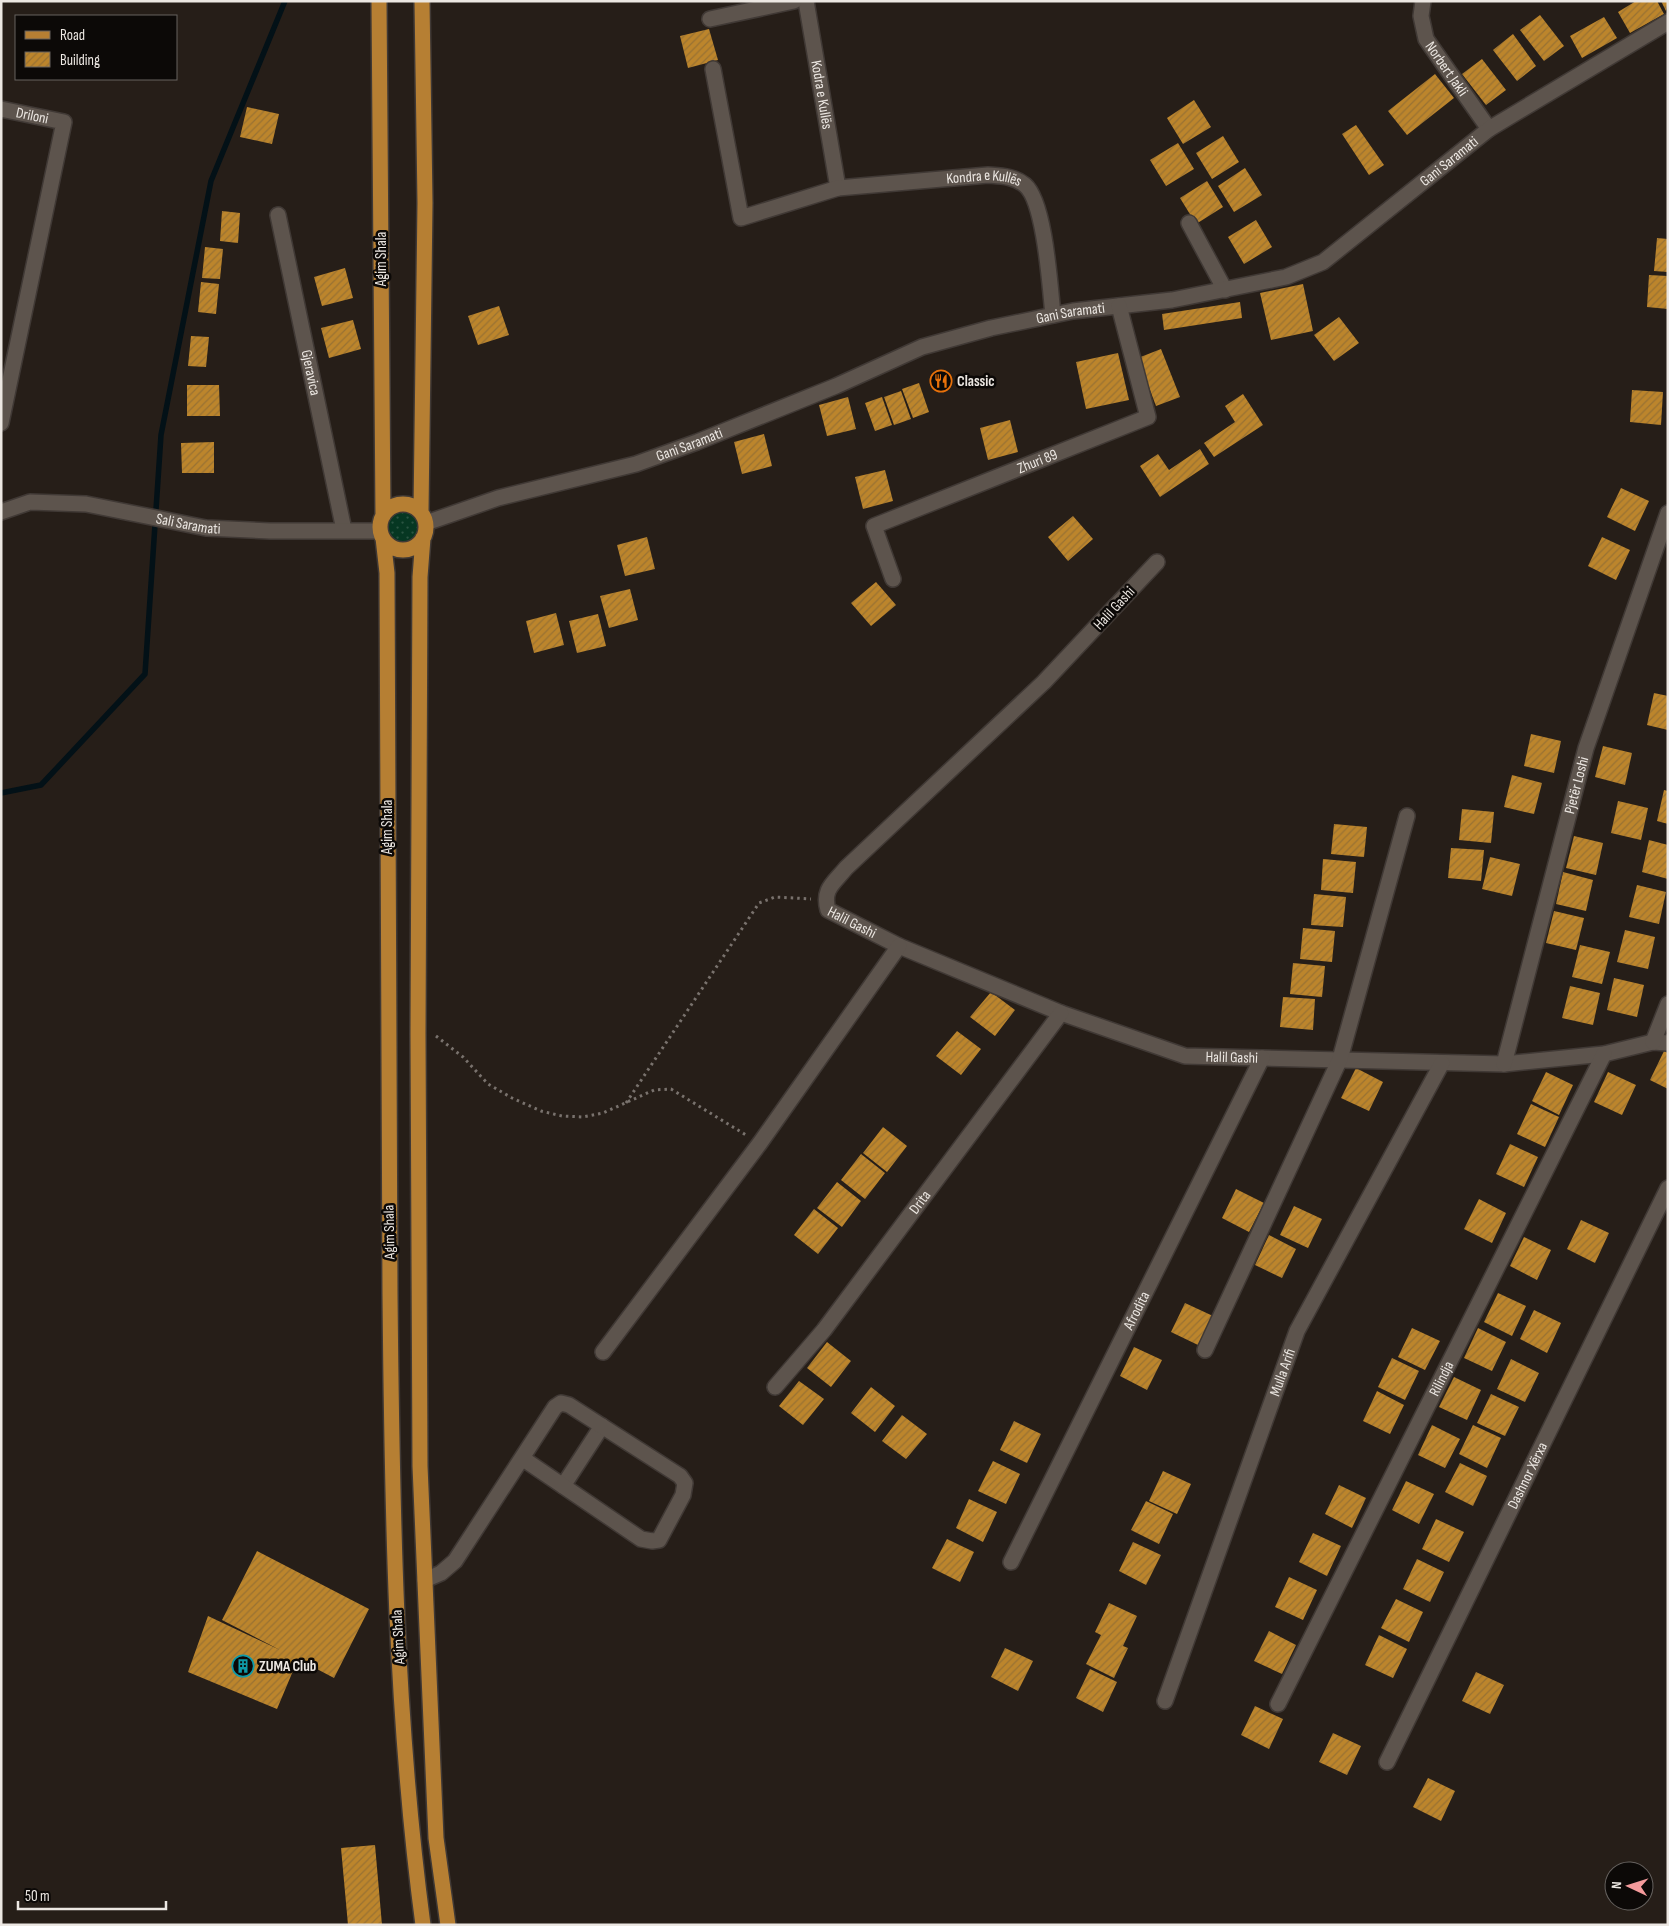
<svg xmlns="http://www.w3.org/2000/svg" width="1669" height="1926" font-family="'Sofia Sans Condensed',sans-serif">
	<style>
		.grass { fill: url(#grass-dots) }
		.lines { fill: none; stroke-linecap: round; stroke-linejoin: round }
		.stream { stroke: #031117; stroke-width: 5.5 }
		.building { fill: url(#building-hatch) }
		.minor-casing { stroke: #403935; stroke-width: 18 }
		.major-casing { stroke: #403935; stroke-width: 18 }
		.path { stroke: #79726d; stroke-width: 3; stroke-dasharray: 2.5 4; stroke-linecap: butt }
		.minor { stroke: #5d544d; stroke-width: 15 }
		.major { stroke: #b67f33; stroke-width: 15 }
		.labels { text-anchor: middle; stroke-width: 5; stroke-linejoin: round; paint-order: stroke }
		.street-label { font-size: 15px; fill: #ece7e2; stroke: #0c0907 }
		.poi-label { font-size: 15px; font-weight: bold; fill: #ece7e2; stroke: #0c0907; text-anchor: start }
	</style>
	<defs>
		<pattern id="grass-dots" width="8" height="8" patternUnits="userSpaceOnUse" patternTransform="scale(1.25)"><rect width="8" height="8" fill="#063722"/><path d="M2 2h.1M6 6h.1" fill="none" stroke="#2a5442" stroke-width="1.8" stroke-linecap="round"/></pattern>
		<pattern id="building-hatch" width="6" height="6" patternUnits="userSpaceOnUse" patternTransform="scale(1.25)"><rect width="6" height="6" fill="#bc852c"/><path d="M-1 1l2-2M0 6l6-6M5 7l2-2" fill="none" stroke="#997233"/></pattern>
	</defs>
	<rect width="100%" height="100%" fill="#261e18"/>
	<path class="grass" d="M386 526a17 17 0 1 1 34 0a17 17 0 1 1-34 0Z"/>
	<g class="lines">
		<path class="stream" d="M1 793 41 785 145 674 161 435 211 181 285 1"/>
	</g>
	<path class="building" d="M1636 1H1657L1664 14 1630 33 1618 12Z
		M1661 1H1668L1666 11Z
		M1540 15 1564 46 1544 61 1520 30Z
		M1604 17 1617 38 1582 58 1570 36Z
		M709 29 718 60 688 68 680 36Z
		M1513 34 1536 66 1517 81 1493 50Z
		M1482 59 1506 90 1486 105 1462 74Z
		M1435 74 1454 98 1407 135 1388 111Z
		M1194 100 1211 127 1183 144 1167 118Z
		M247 107 279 114 272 144 240 137Z
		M1356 125 1384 165 1369 175 1342 134Z
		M1223 136 1239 162 1212 179 1196 153Z
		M1178 143 1194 169 1166 186 1150 160Z
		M1245 168 1262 195 1234 212 1218 186Z
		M1207 181 1223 207 1196 224 1180 198Z
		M222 211 240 213 238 243 220 241Z
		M1256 220 1272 247 1244 264 1228 237Z
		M1657 238 1668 239V272L1654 271Z
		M205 247 223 249 220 279 202 278Z
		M345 268 353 298 322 306 314 277Z
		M1649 275 1668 276V309L1647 307Z
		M201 282 219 284 216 314 198 312Z
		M1303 284 1313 331 1271 340 1260 293Z
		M1240 302 1242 318 1164 330 1162 314Z
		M499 306 509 335 478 345 468 316Z
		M1339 317 1359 343 1334 361 1314 335Z
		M353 320 361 349 329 358 321 328Z
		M191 336 209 337 206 367 188 366Z
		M1161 349 1180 397 1156 406 1138 358Z
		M1118 353 1129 400 1086 409 1076 362Z
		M919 383 929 412 913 418 902 389Z
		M187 385H219L220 416H187Z
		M1632 390 1663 392 1661 425 1630 422Z
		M901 391 911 419 894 425 884 397Z
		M1243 394 1263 425 1214 457 1204 443 1235 422 1225 406Z
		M848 397 856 429 827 436 819 405Z
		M882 397 892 425 875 431 865 403Z
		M1010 420 1018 452 988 460 980 428Z
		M764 434 772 466 742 474 734 442Z
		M214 442V473H182L181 443Z
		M1200 449 1209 464 1160 497 1140 466 1158 454 1169 470Z
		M885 470 893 501 863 509 855 477Z
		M1621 488 1649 501 1635 531 1607 517Z
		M1073 516 1093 539 1068 561 1048 537Z
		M647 537 655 569 625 576 617 545Z
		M1602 537 1630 550 1616 580 1588 566Z
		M876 582 896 605 871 626 851 603Z
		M630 589 638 620 609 628 600 596Z
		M556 613 564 645 534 653 526 621Z
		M598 614 606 646 577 653 569 621Z
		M1654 693 1668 696V730L1647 725Z
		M1531 734 1561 741 1554 773 1524 766Z
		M1603 746 1632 753 1625 785 1595 777Z
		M1512 775 1542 783 1534 814 1504 807Z
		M1664 790 1668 791V824L1657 821Z
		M1618 801 1648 808 1641 840 1611 833Z
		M1462 809 1494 812 1491 843 1459 840Z
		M1334 824 1367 827 1364 857 1331 854Z
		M1574 836 1603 843 1596 875 1566 868Z
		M1649 840 1668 845V879L1642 872Z
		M1451 848 1484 850 1481 881 1448 878Z
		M1490 857 1520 864 1512 896 1482 889Z
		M1323 859 1356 862 1353 893 1321 890Z
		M1563 872 1593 880 1586 911 1556 904Z
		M1637 885 1666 892 1659 924 1629 917Z
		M1314 894 1346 897 1343 927 1311 925Z
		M1554 911 1584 918 1576 950 1546 943Z
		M1303 928 1335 931 1332 962 1300 959Z
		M1625 930 1655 937 1648 969 1617 962Z
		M1580 945 1610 952 1602 984 1572 977Z
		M1293 963 1325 966 1322 997 1290 994Z
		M1614 978 1644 985 1637 1017 1607 1010Z
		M1570 986 1600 993 1593 1025 1562 1018Z
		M991 992 1015 1010 995 1036 970 1017Z
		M1283 997 1315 999 1313 1030 1280 1027Z
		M957 1031 981 1049 961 1075 936 1056Z
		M1664 1051 1668 1053V1089L1650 1080Z
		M1356 1068 1383 1082 1369 1111 1341 1098Z
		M1546 1072 1573 1085 1559 1115 1532 1101Z
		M1608 1072 1636 1085 1622 1115 1594 1102Z
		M1531 1104 1559 1117 1545 1147 1517 1134Z
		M883 1127 907 1146 887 1172 863 1153Z
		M1510 1144 1538 1157 1524 1187 1496 1174Z
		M861 1154 885 1173 865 1199 841 1180Z
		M837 1182 861 1201 842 1227 817 1208Z
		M1236 1189 1264 1203 1249 1232 1222 1218Z
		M1479 1199 1506 1213 1492 1243 1464 1229Z
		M1294 1206 1322 1219 1308 1248 1280 1235Z
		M814 1209 838 1228 818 1254 794 1235Z
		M1581 1220 1609 1233 1595 1263 1567 1249Z
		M1269 1235 1296 1249 1282 1278 1255 1265Z
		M1524 1237 1551 1250 1537 1280 1510 1266Z
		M1498 1293 1526 1306 1512 1336 1484 1322Z
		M1185 1303 1213 1316 1198 1345 1171 1332Z
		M1534 1310 1561 1323 1547 1353 1520 1339Z
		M1412 1328 1440 1341 1425 1370 1398 1357Z
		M1478 1328 1506 1342 1492 1371 1464 1358Z
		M827 1342 851 1361 831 1387 807 1368Z
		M1134 1347 1162 1360 1147 1390 1120 1376Z
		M1392 1358 1419 1371 1405 1400 1378 1387Z
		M1511 1359 1539 1373 1525 1402 1497 1389Z
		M1454 1377 1481 1390 1467 1420 1439 1407Z
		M799 1381 824 1399 803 1425 779 1406Z
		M871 1387 895 1406 875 1432 851 1413Z
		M1377 1391 1404 1405 1390 1434 1363 1421Z
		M1491 1394 1519 1407 1505 1436 1477 1423Z
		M902 1415 927 1434 906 1459 882 1441Z
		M1014 1421 1041 1434 1027 1463 1000 1450Z
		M1432 1425 1460 1439 1445 1468 1418 1455Z
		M1473 1425 1501 1438 1487 1468 1459 1454Z
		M993 1461 1020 1474 1006 1504 978 1491Z
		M1460 1463 1487 1476 1473 1506 1445 1492Z
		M1163 1471 1191 1484 1177 1514 1149 1501Z
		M1406 1481 1434 1494 1419 1524 1392 1510Z
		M1339 1485 1366 1498 1352 1528 1325 1514Z
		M969 1499 997 1512 983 1542 956 1528Z
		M1146 1501 1173 1514 1159 1544 1131 1530Z
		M1436 1519 1464 1532 1449 1562 1422 1549Z
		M1313 1533 1341 1546 1327 1576 1299 1562Z
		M947 1539 974 1552 960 1582 932 1568Z
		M1133 1542 1161 1555 1146 1585 1119 1571Z
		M257 1551 369 1609 334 1678 298 1659 277 1709 188 1672 208 1616 280 1650 222 1620Z
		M1417 1559 1444 1572 1430 1602 1403 1589Z
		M1289 1577 1317 1590 1303 1620 1275 1607Z
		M1396 1599 1423 1612 1409 1642 1381 1628Z
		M1109 1603 1137 1616 1123 1646 1128 1648 1114 1678 1086 1664 1101 1635 1095 1632Z
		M1269 1631 1296 1645 1282 1674 1254 1661Z
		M1379 1635 1407 1649 1393 1678 1365 1665Z
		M1005 1648 1033 1661 1018 1691 991 1677Z
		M1090 1669 1117 1682 1103 1712 1076 1698Z
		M1476 1672 1504 1685 1490 1714 1462 1701Z
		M1255 1706 1283 1719 1269 1749 1241 1735Z
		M1333 1733 1361 1746 1347 1775 1319 1762Z
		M1428 1778 1455 1791 1441 1821 1413 1807Z
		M375 1845 382 1925H348L341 1848Z"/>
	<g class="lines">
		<g class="minor-casing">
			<g id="minor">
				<path id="s1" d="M806 1 838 188"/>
				<path id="s2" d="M1423 1 1421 16 1426 39 1489 129"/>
				<path d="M710 19 794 1"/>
				<path id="s3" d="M713 69 741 218 838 188 988 175C1001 176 1014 176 1025 185 1045 202 1050 287 1053 315"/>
				<path id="s4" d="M1 109 64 122 1 423"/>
				<path id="s5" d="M278 215 344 530"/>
				<path d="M1189 223 1225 290"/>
				<path id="s6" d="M1 512 30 502 86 504 206 528 270 531H380"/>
				<path id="s7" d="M426 523 498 498 636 464 697 442 836 386 922 347 991 328 1073 311 1172 300 1286 277 1323 262 1489 129 1668 22"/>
				<path id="s8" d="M1157 562 1044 682 846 868C834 883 822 889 828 910L899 946 1061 1013 1185 1056 1504 1064 1604 1054 1653 1042 1668 1043"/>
				<path id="s9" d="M893 579 874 526 1148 417 1119 306"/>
				<path d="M1653 1042 1668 1004"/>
				<path id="s10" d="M1504 1064 1586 748 1668 513"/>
				<path d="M1205 1350 1340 1059 1407 816"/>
				<path d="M603 1352 760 1143 899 946"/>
				<path id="s11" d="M775 1387 824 1330 1061 1013"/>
				<path d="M563 1486 602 1426"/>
				<path id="s12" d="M1011 1562 1262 1058"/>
				<path d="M425 1580 441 1573 455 1561 555 1407 561 1403 569 1405 680 1476 685 1483 683 1495 659 1540 652 1541 641 1539 522 1458"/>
				<path id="s13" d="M1165 1701 1297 1331 1442 1063"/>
				<path id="s14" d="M1278 1704 1604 1054"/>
				<path id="s15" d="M1387 1762 1668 1188"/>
			</g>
		</g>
		<g class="major-casing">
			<path id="major" d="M379 1 383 516
				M380 527a23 23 0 1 1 46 0a23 23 0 1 1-46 0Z
				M421 512 425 203 422 1
				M383 538 387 573C387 813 387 1053 390 1294 392 1504 395 1716 423 1925
				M423 538 420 577 418 1034 420 1466 436 1838 448 1925"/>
		</g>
		<path class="path" d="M436 1036 463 1057 488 1084 512 1098 541 1111 562 1116 583 1117 603 1113 654 1090 671 1089 746 1135
			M626 1103 759 903 775 897 811 899"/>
		<use href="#minor" class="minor"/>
		<use href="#major" class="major"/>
	</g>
	<defs>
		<g id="restaurant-ring" transform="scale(1.125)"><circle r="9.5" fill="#0c0907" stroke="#e8710a" stroke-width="1.5"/><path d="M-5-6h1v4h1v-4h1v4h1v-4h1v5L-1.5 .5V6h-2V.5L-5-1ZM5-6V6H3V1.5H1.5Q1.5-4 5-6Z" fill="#e8710a"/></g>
		<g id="building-ring" transform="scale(1.125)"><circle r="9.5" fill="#0c0907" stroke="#0f9aa8" stroke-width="1.5"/><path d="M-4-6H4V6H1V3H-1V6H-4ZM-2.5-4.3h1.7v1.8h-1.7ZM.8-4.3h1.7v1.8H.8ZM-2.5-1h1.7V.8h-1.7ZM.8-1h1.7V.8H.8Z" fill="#0f9aa8"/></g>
	</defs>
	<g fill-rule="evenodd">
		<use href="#restaurant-ring" x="941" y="381"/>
		<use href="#building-ring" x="243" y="1666"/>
	</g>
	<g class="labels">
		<g class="street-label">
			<text dy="5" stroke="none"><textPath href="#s2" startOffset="75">Norbert Jakli</textPath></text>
			<text dy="5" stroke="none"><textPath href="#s1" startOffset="95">Kodra e Kullës</textPath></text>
			<text dy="5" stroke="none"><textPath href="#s4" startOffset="32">Driloni</textPath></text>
			<text dy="5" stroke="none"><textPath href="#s7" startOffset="1100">Gani Saramati</textPath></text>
			<text dy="5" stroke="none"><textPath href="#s3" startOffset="400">Kondra e Kullës</textPath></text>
			<text transform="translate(381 259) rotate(-90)" y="5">Agim Shala</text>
			<text dy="5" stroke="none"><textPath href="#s7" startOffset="680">Gani Saramati</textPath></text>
			<text dy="5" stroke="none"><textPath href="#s5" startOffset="161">Gjeravica</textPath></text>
			<text dy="5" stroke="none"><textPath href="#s7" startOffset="275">Gani Saramati</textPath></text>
			<text dy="5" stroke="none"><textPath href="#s9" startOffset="232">Zhuri 89</textPath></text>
			<text dy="5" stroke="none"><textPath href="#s6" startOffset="191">Sali Saramati</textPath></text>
			<text transform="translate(1114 608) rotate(-47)" y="5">Halil Gashi</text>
			<text dy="5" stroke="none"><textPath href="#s10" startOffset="288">Pjetër Loshi</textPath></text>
			<text transform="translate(387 827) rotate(-90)" y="5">Agim Shala</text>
			<text dy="5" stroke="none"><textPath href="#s8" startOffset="512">Halil Gashi</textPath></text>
			<text dy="5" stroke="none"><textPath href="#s8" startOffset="918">Halil Gashi</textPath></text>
			<text dy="5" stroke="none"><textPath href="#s11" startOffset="235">Drita</textPath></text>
			<text transform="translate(389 1232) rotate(-91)" y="5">Agim Shala</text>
			<text dy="5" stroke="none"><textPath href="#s12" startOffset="281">Afrodita</textPath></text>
			<text dy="5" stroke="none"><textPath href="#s13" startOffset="349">Mulla Arifi</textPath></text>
			<text dy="5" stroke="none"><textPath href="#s14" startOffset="364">Rilindja</textPath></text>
			<text dy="5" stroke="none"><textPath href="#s15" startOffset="319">Dashnor Xërxa</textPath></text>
			<text transform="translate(398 1637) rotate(-93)" y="5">Agim Shala</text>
		</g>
		<g class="poi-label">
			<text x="957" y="386">Classic</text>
			<text x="259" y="1671">ZUMA Club</text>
		</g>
	</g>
	<rect width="1669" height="1926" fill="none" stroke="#ece7e2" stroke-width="5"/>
	<rect x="15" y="15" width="162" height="65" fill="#0c0907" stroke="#66625f"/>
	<rect x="25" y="31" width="25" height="8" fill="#b67f33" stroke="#66625f"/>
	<text x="60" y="40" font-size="15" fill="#ece7e2">Road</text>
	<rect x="25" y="52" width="25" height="15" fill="url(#building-hatch)" stroke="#66625f"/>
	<text x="60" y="65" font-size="15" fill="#ece7e2">Building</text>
	<g transform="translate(1629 1886) rotate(274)"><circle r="24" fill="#0c0907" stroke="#66625f"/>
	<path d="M0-4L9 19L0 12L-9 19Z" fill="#f59b9c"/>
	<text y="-8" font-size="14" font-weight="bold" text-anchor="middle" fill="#ece7e2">N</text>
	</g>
	<path d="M18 1901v8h148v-8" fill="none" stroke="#ece7e2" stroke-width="2.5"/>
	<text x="25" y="1901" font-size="15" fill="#ece7e2" stroke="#0c0907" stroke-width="4" paint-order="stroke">50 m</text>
</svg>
